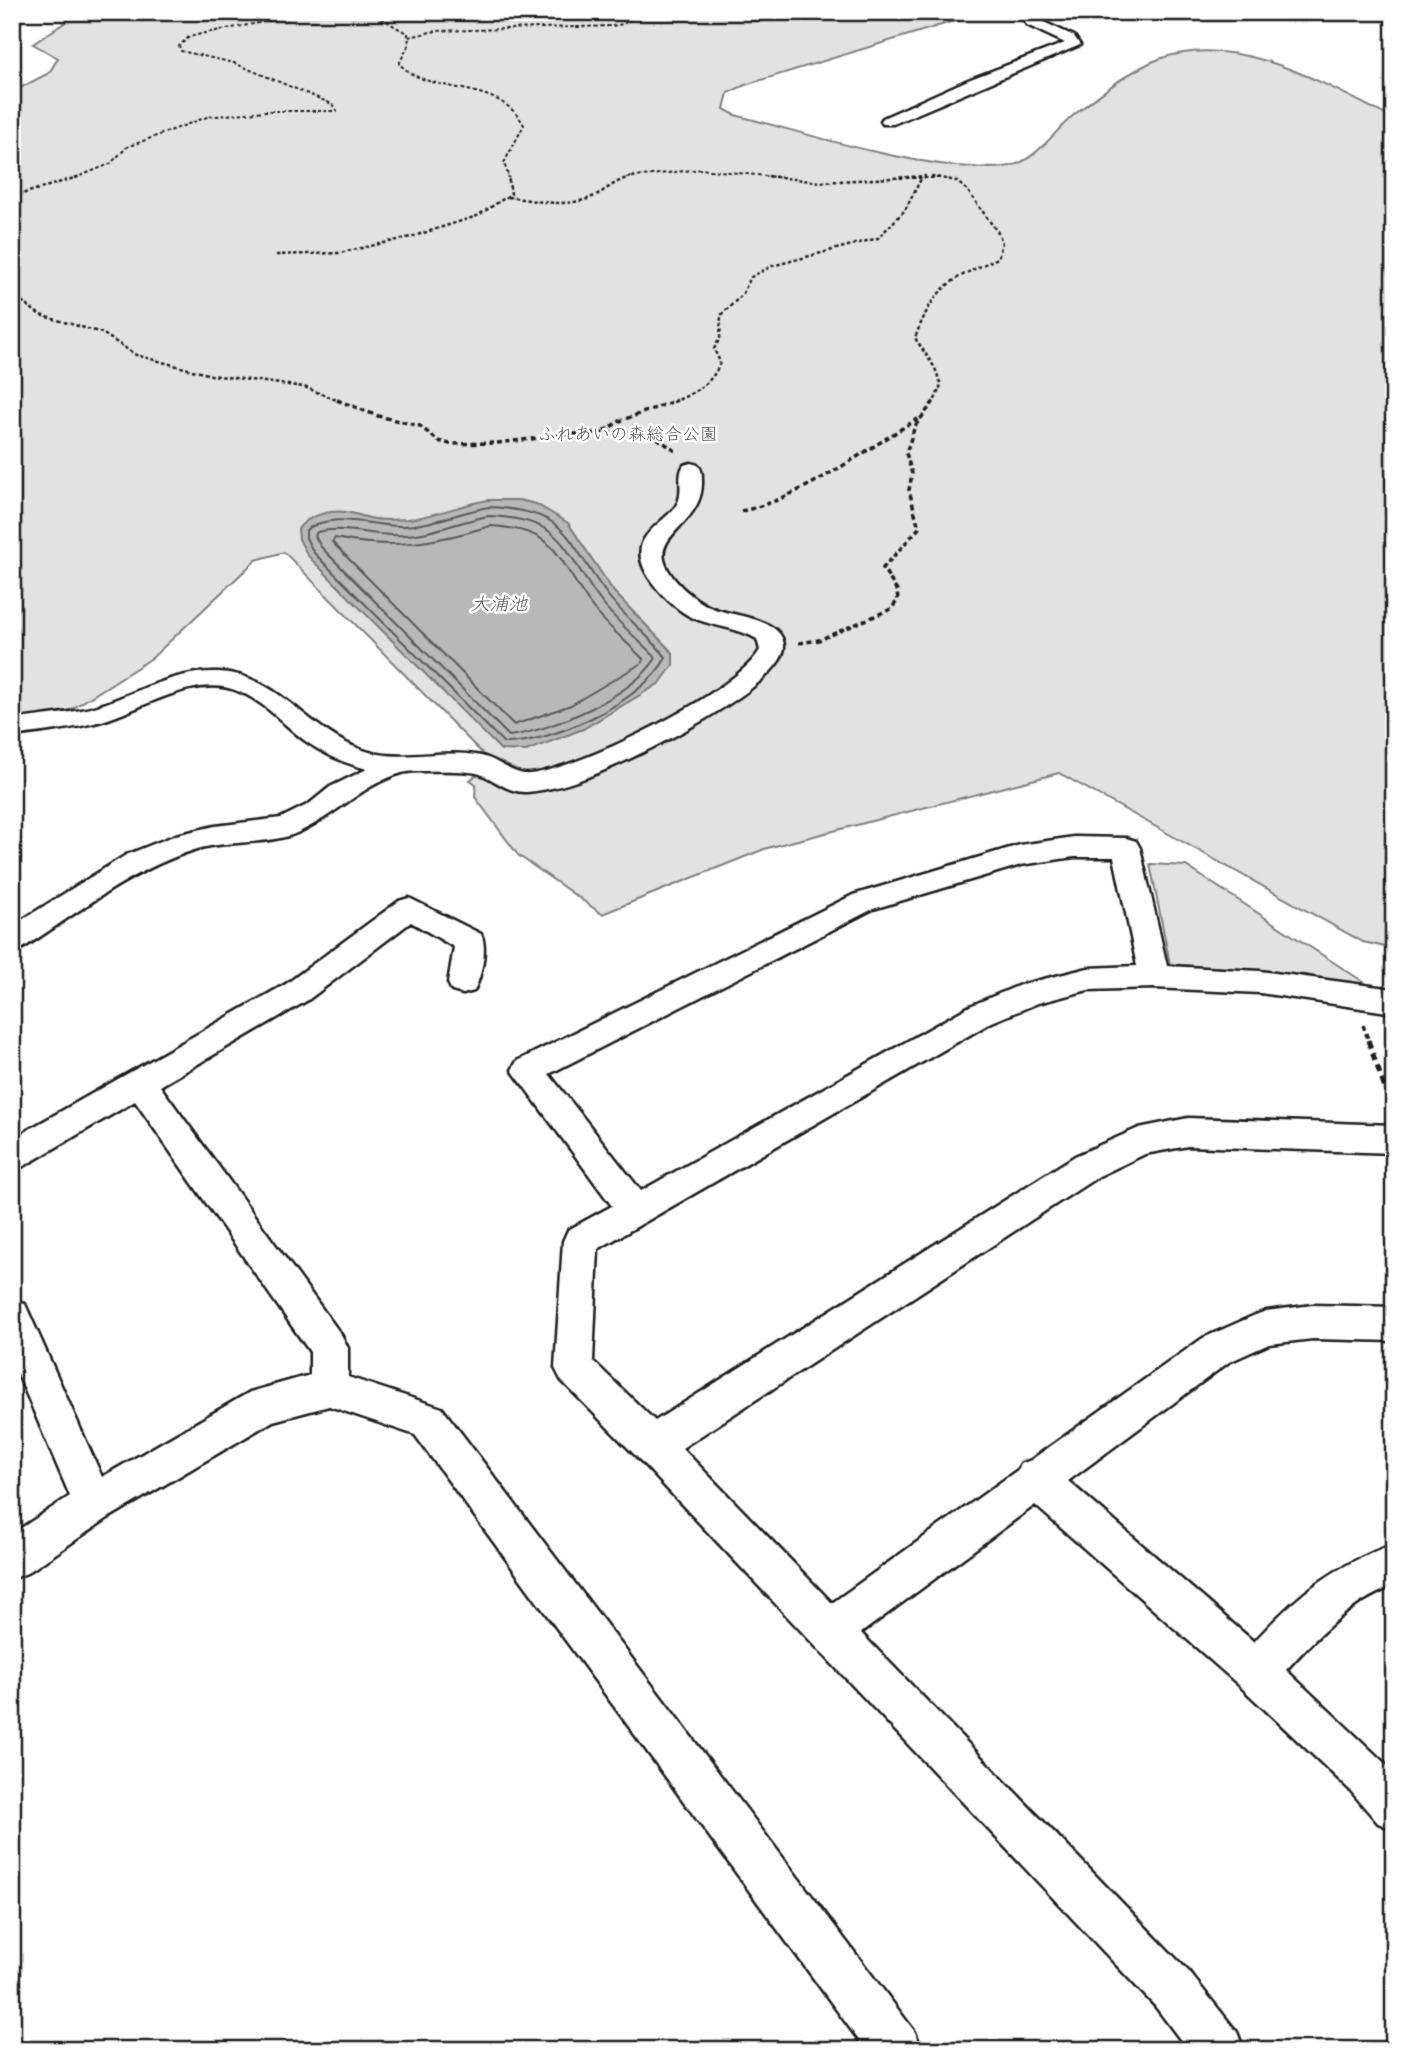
<svg xmlns="http://www.w3.org/2000/svg" width="1406" height="2062" font-family="'Comic Neue','Klee One',sans-serif">
	<style>
		.green { fill: #e2e2e2; stroke: #7f7f7f; stroke-width: 2 }
		.water { fill: #b8b8b8; stroke: #7a7a7a; stroke-width: 2 }
		.lines { fill: none; stroke-linecap: round; stroke-linejoin: round }
		.shore { stroke: #5a5a5a; stroke-width: 2 }
		.minor-casing { stroke: #1c1c1c; stroke-width: 5 }
		.path-far3 { stroke: #1c1c1c; stroke-width: 2; stroke-dasharray: 3.5 2.5; stroke-linecap: butt }
		.path-far2 { stroke: #1c1c1c; stroke-width: 2.5; stroke-dasharray: 3.5 2.5; stroke-linecap: butt }
		.path-far1 { stroke: #1c1c1c; stroke-width: 3.5; stroke-dasharray: 5 3.5; stroke-linecap: butt }
		.path { stroke: #1c1c1c; stroke-width: 5; stroke-dasharray: 8 6; stroke-linecap: butt }
		.minor { fill: #fff; fill-rule: evenodd }
		.labels { text-anchor: middle; stroke-width: 5; stroke-linejoin: round; paint-order: stroke }
		.far-park-label { font-size: 18px; fill: #575757; stroke: #fff }
		.far-water-label { font-size: 19px; font-style: italic; fill: #5a5a5a; stroke: #fff }
	</style>
	<rect width="100%" height="100%" fill="#fff"/>
	<filter id="ink" filterUnits="userSpaceOnUse"><feTurbulence type="fractalNoise" baseFrequency=".0143" numOctaves="2"/><feDisplacementMap in="SourceGraphic" scale="14" xChannelSelector="R" yChannelSelector="G"/><feConvolveMatrix kernelMatrix="1 2 1 2 8 2 1 2 1" color-interpolation-filters="sRGB"/></filter>
	<g filter="url(#ink)">
		<path class="green" d="M97 12H984L745 85 728 93 724 109 735 115C808 134 882 158 957 166 974 167 992 170 1010 166 1036 161 1055 130 1075 114 1099 95 1130 70 1159 59 1238 31 1326 85 1394 119V949L1363 942 1059 773 767 848 602 914 518 855 475 797 476 784 470 780 476 775V765L482 753 284 552 256 560 152 658 59 717 12 738V112L18 106 19 96 14 91 49 73 58 58 33 44 76 15Z
			M1150 864 1186 866 1373 988 1306 975 1170 964Z"/>
		<path class="water" d="M488 500H519L536 504 568 523 614 592 673 653V665L660 683 583 729 526 751 501 750 308 556 299 539 298 529C306 518 318 514 331 512 345 510 356 514 369 518 381 521 395 520 408 519 436 516 460 505 488 500Z"/>
		<g class="lines">
			<path class="shore" d="M489 507C575 512 564 540 610 598 627 619 649 636 666 657 646 700 550 744 504 743L314 553 306 538V530C335 510 370 527 403 526 434 525 459 512 489 507Z
				M489 516C568 520 561 549 602 603 618 623 638 639 656 658 633 695 552 731 509 736L321 547 315 536 317 532C346 525 374 537 404 535 433 534 460 521 489 516Z
				M490 526C562 530 556 560 593 608 608 627 627 642 643 659L642 663 571 705 514 725 332 542 335 538C393 550 434 543 490 526Z"/>
			<g class="minor-casing">
				<path id="minor" d="M1023 12H1039L1034 17 1037 19 1074 36 1080 45 893 124H883L881 121 883 118 968 80 1065 43 1027 25 1020 16Z
					M691 463 698 465C702 470 702 474 702 480 704 523 654 533 665 563 671 580 692 598 708 606 728 617 781 616 784 645 788 685 632 759 598 773 576 782 551 790 527 792 508 793 496 780 480 774 470 770 412 770 402 773 363 784 335 816 299 832 269 846 226 839 194 850 131 870 77 913 23 948L12 951V926L126 855 176 835 215 826 281 818 309 804 330 787 367 769C344 763 323 754 304 740 283 724 265 702 240 692 197 672 143 709 102 721 73 729 42 732 12 736V720C38 716 66 714 91 708 132 696 173 670 218 672 278 674 307 730 360 749 399 764 441 748 481 756 497 759 514 776 530 774 579 769 736 693 760 650L757 639C737 627 713 627 691 617 670 606 630 568 643 541 651 526 667 519 676 506 685 493 676 476 684 465Z
					M1074 837 1126 838 1136 841 1140 848 1167 966 1260 971 1394 989V1013L1260 993 1154 988 1088 990 1038 1003 992 1022 598 1249 593 1361 655 1421 1075 1156 1139 1128 1188 1118 1394 1125V1153L1188 1146 1145 1154 1099 1176 682 1448 832 1603 1019 1469 1021 1464 1031 1460 1203 1338 1253 1316 1266 1311 1313 1305 1394 1307V1341L1313 1339 1269 1344 1229 1362 1068 1481 1254 1642C1297 1595 1333 1566 1394 1544V1586C1350 1602 1317 1636 1286 1670L1394 1772V1830L1378 1823 1350 1790 1241 1687 1035 1505 861 1633 1189 1972 1237 2032 1244 2050H1188L1155 2006 638 1458 561 1380 555 1368 563 1241 568 1230 612 1206 512 1070 517 1061 853 895 1020 845ZM1074 857H1114L1137 966 1088 968 1020 985 970 1006 641 1191 549 1074 873 909 1021 865Z
					M409 898 481 934C488 948 481 977 474 991L463 994 452 991 448 983 454 947 411 922 308 1000 160 1086 342 1336 348 1348V1377L442 1408 915 2032 922 2050H866L415 1435 329 1406 273 1421 108 1518 27 1573 12 1579V1534L70 1496 12 1360V1300L25 1304 102 1477 250 1392 310 1375V1352L135 1101 24 1166 12 1170V1139L286 984 399 901Z"/>
			</g>
			<path class="path-far3" d="M169 12 206 17 244 12
				M371 12 408 34 409 44 399 64 410 73C447 94 501 83 524 125L504 163 509 178
				M409 37 436 31 612 26 623 24 642 12
				M75 178 110 164 127 147 207 117 265 111H337L332 104 234 63 181 51 179 46 189 37 205 33 318 12
				M626 178 701 169 784 178
				M894 178H940"/>
			<path class="path-far2" d="M768 176 821 182 926 176
				M931 176 956 181 967 190 999 234 1002 243 998 258C949 281 935 285 915 338L935 368 941 385 934 402
				M12 197 81 176
				M508 197C531 200 557 206 580 201 601 197 614 179 635 176
				M276 255 339 253 411 237 477 216 511 194 508 176
				M12 294 40 315 102 333 136 355 211 375 304 387 342 402
				M673 402C694 393 713 384 720 362L714 349 720 338 721 315 742 295 751 277 772 266 878 238 905 210 922 177"/>
			<path class="path-far1" d="M337 400 378 416 420 426 438 441 450 444 497 443 575 434 629 432 657 438 677 452
				M604 431 620 421 677 400
				M741 511C799 500 867 449 919 418
				M799 643 819 640 891 609 898 600 897 591 883 568 919 528 909 490 912 474 906 453 915 426 935 400
				M1363 1025 1369 1042"/>
			<path class="path" d="M1368 1040 1392 1109"/>
			<use href="#minor" class="minor"/>
		</g>
	</g>
	<g class="labels">
		<g class="far-park-label">
			<text x="628" y="440">ふれあいの森総合公園</text>
		</g>
		<g class="far-water-label">
			<text x="499" y="610">大浦池</text>
		</g>
	</g>
	<rect width="1406" height="2062" fill="none" stroke="#fff" stroke-width="42"/>
	<rect x="21" y="21" width="1364" height="2020" fill="none" stroke="#1c1c1c" stroke-width="2.5" filter="url(#ink)"/>
</svg>
